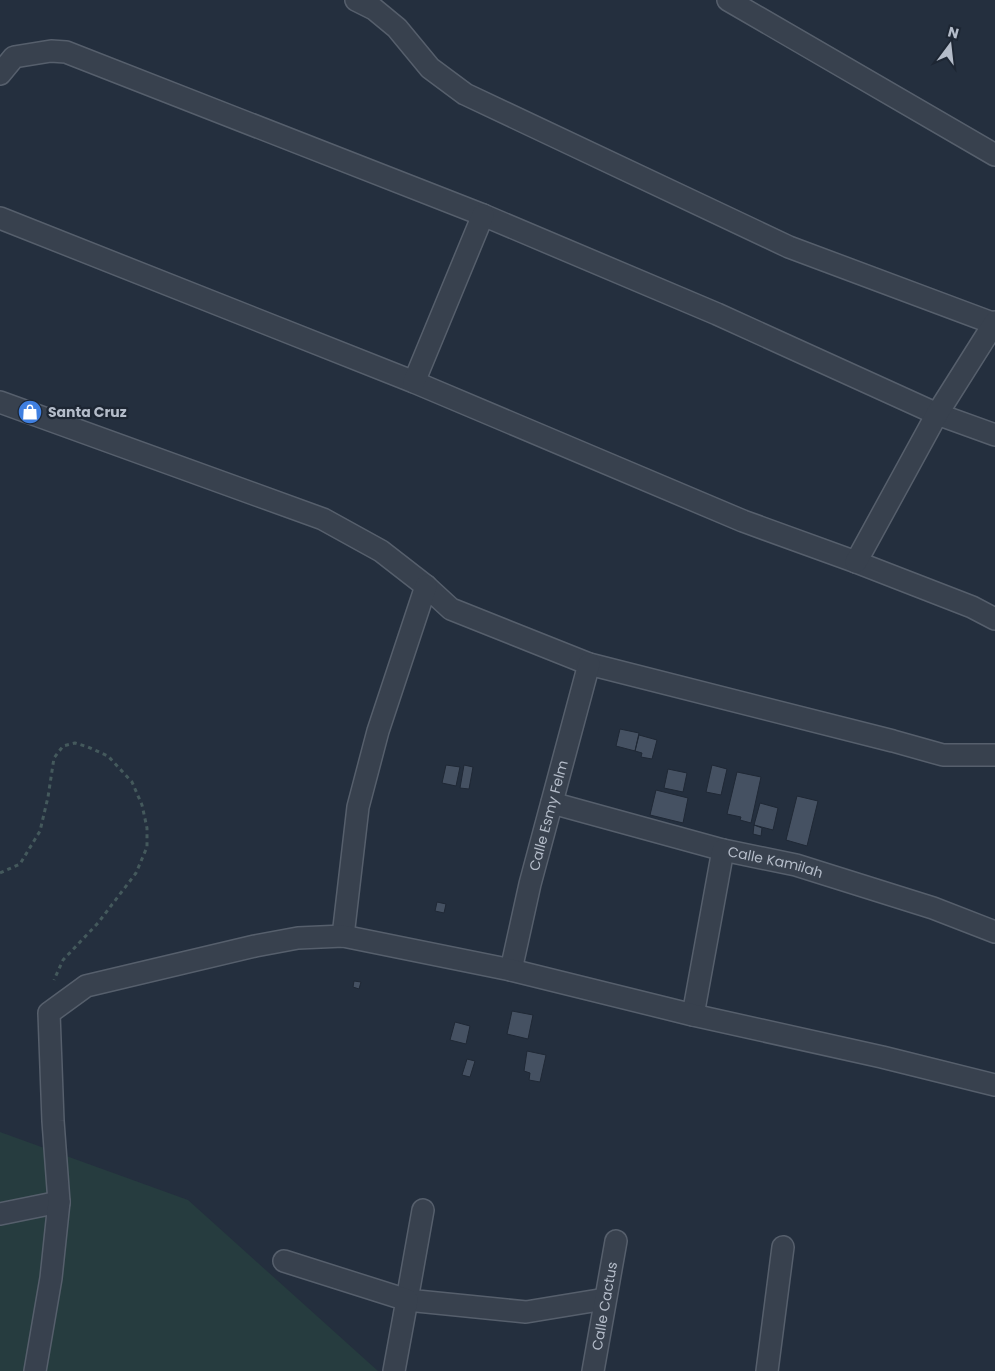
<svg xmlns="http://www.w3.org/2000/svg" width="995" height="1371" font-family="Poppins,sans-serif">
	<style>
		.green { fill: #263c3f }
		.building { fill: #455162; stroke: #1f2835 }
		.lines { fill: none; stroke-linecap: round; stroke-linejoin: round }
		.street-casing { stroke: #565f6c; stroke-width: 24 }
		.path { stroke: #44595c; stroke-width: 3; stroke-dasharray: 4 4; stroke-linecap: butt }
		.street { stroke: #38414e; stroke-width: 21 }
		.labels { text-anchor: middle; stroke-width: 4.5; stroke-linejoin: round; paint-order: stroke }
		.poi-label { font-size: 14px; font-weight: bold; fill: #b4bcc9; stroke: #1d2633; text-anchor: start }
		.street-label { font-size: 14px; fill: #b4bcc9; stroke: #1d2633 }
	</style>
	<rect width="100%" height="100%" fill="#242f3e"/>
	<path class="green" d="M0 1132 188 1200 378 1371H0Z"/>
	<path class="building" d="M620 729 639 733 635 751 616 746Z
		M639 735 657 740 652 759 641 757 642 753 635 751Z
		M446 765 460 767 456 786 442 783Z
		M464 765 473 767 469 789 460 788Z
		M712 765 727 769 721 795 706 792Z
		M668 769 687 773 683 792 664 788Z
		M737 772 761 777 751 823 740 820 741 817 727 814Z
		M656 790 688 798 683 823 650 815Z
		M797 796 818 801 807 846 786 840Z
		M760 803 778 808 773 830 754 825Z
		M754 825 762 828 761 836 753 834Z
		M437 902 446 904 444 913 435 911Z
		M354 981 361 982 359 989 353 987Z
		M512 1011 533 1015 528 1039 507 1034Z
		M455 1022 470 1026 466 1044 450 1040Z
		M527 1051 546 1055 540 1082 529 1080 530 1073 524 1071Z
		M467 1059 475 1061 470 1077 462 1075Z"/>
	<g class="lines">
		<g class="street-casing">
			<g id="street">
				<path d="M356 0 374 9 397 28 430 68 465 94 789 247 995 324"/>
				<path d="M728 0 995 155"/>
				<path d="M0 74 14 57 51 51 66 52 483 215 717 314 937 414 995 435"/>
				<path d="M0 218 414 382 743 521 856 562 972 607 995 619"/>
				<path d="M414 382 483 215"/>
				<path d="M0 402 323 519 381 551 426 586 451 609 589 664 893 741 943 755H995"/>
				<path d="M856 562 937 414 995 322"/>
				<path id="s1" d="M552 803 723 850 796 865 933 908 995 932"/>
				<path d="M343 936 358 807 378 731 426 586"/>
				<path id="s2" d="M511 970 530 884 589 664"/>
				<path d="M693 1015 723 850"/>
				<path d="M423 1210 407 1300 526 1312 605 1299"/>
				<path d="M0 1214 59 1202"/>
				<path d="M284 1261 407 1300 394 1371"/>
				<path d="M35 1371 51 1278 59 1202 53 1121 49 1013 86 986 255 946 298 938 343 936 511 970 693 1015 882 1057 995 1085"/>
				<path id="s3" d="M593 1371 616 1241"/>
				<path d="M767 1371 783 1247"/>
			</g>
		</g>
		<path class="path" d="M0 873 20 864 40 831 48 797 54 758 63 746 75 743 88 747 108 756 132 782 142 805 147 828V847L136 873 98 923 63 960 54 980"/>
		<use href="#street" class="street"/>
	</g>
	<defs>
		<g id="shop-disc" transform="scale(1.25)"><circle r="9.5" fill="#3f7fe0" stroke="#1d2633"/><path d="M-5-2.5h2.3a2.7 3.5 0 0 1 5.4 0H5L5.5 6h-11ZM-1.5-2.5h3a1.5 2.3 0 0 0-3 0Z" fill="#fff"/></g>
	</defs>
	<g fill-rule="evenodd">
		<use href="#shop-disc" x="30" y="412"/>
	</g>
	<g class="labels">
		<g class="poi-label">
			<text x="48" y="417">Santa Cruz</text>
		</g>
		<g class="street-label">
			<text dy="5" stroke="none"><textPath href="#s2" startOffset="159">Calle Esmy Felm</textPath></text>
			<text dy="5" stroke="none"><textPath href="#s1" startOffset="231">Calle Kamilah</textPath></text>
			<text dy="5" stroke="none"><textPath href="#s3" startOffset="66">Calle Cactus</textPath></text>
		</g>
	</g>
	<g transform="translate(950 45) rotate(15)" stroke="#1d2633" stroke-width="4" paint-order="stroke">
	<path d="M0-4L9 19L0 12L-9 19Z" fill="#b4bcc9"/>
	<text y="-8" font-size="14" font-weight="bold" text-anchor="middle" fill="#b4bcc9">N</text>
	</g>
</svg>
